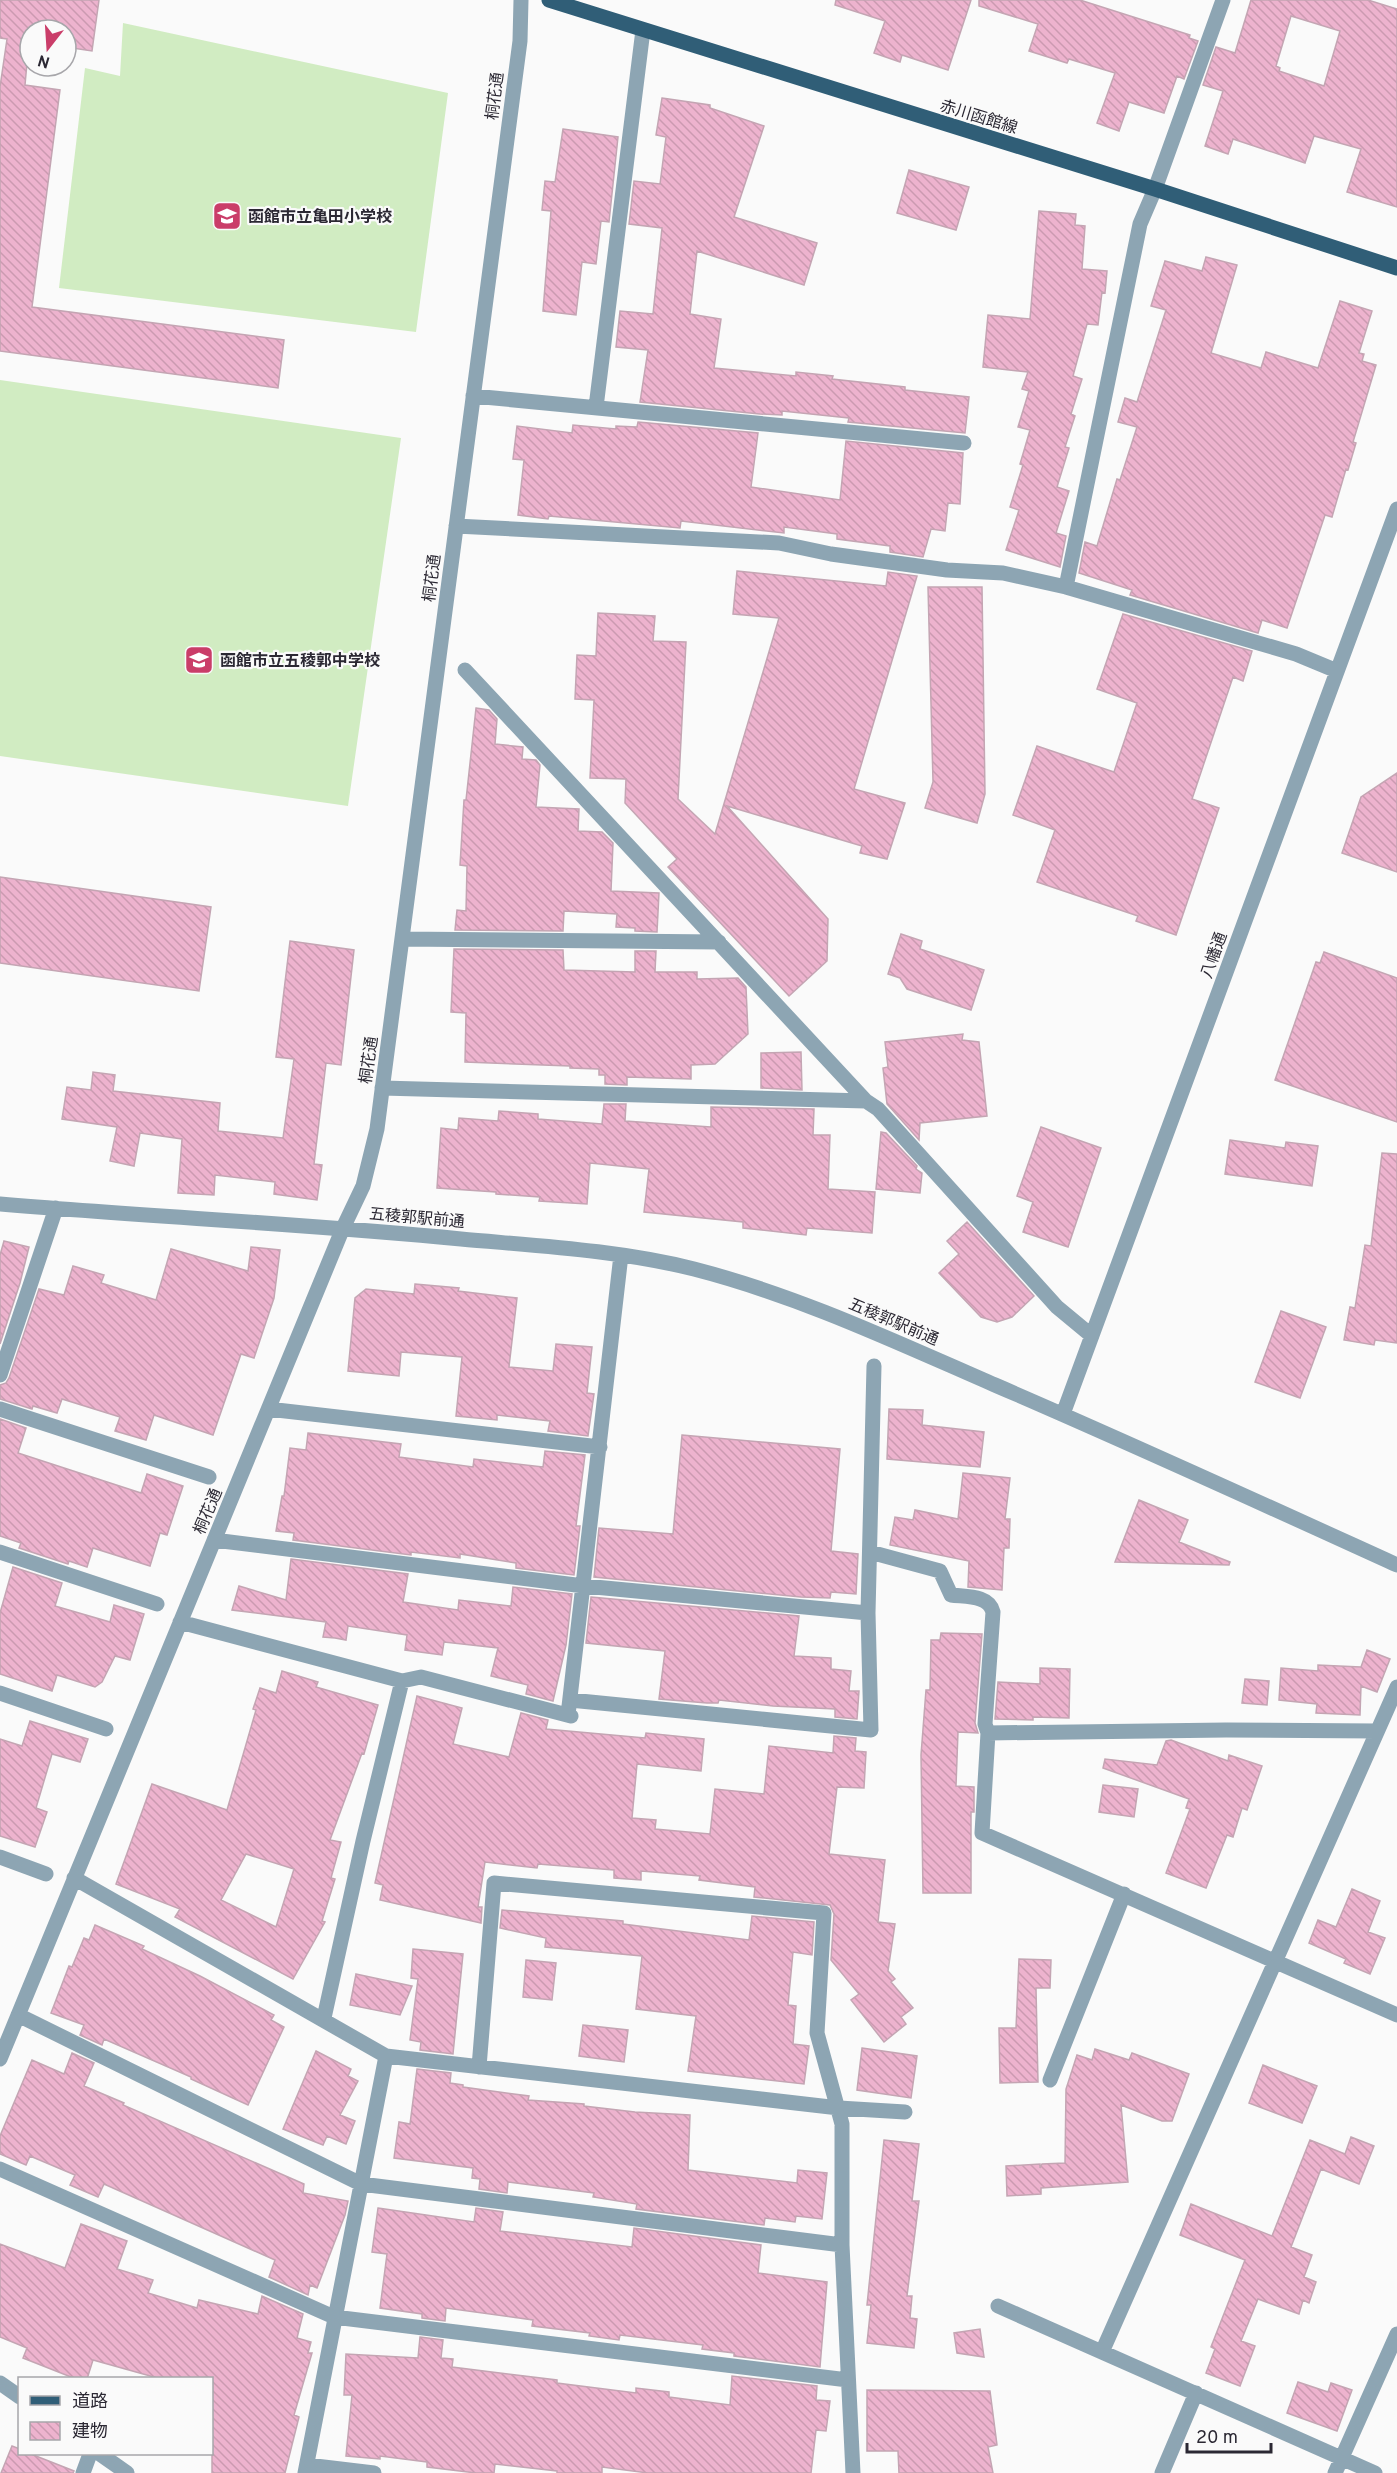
<svg xmlns="http://www.w3.org/2000/svg" width="1397" height="2473" font-family="Overpass,'Noto Sans JP',sans-serif">
	<style>
		.pitch { fill: #d1ecc2 }
		.building { fill: url(#building-back-hatch); stroke: #c4a5b3; stroke-width: 1.5; fill-rule: evenodd }
		.lines { fill: none; stroke-linecap: round; stroke-linejoin: round }
		.minor { stroke: #8da5b3; stroke-width: 15 }
		.major { stroke: #305e77; stroke-width: 15 }
		.labels { text-anchor: middle; stroke-width: 4.5; stroke-linejoin: round; paint-order: stroke }
		.street-label { font-size: 16px; fill: #2b2833; stroke: #fafafa }
		.poi-label { font-size: 16px; font-weight: bold; fill: #2b2833; stroke: #fafafa; text-anchor: start }
	</style>
	<defs>
		<pattern id="building-back-hatch" width="6" height="6" patternUnits="userSpaceOnUse" patternTransform="scale(1.5)"><rect width="6" height="6" fill="#edb3ce"/><path d="M-1 5l2 2M0 0l6 6M5-1l2 2" fill="none" stroke="#cb9ab1"/></pattern>
	</defs>
	<rect width="100%" height="100%" fill="#fafafa"/>
	<path class="pitch" d="M123 23 448 93 416 332 59 288 85 68 120 76Z
		M0 380 401 438 348 806 0 756Z"/>
	<path class="building" d="M0 0H99L92 51 66 47V30H30L25 85 60 90 32 307 284 340 278 388 0 351V87L7 39 0 38Z
		M836 0H971L948 70 902 55 900 62 874 53 885 21 835 5Z
		M979 0H1080L1190 35 1189 38 1198 41 1184 79 1177 76 1164 113 1129 102 1119 131 1097 123 1115 73 1069 59 1067 63 1029 51 1038 24 979 6Z
		M1251 0H1368L1397 9V207L1347 192 1361 149 1314 136 1305 163 1233 139 1228 154 1205 146 1223 91 1203 85 1216 47 1235 53ZM1291 16 1340 31 1324 86 1279 71 1280 68 1276 66Z
		M662 98 710 105V108L764 126 734 217 817 243 804 285 697 251 690 314 721 319 714 368 796 376V372L833 376 832 379 905 387V390L969 397 965 433 848 422 849 418 782 411V415L760 414 640 402 648 350 616 347 620 311 653 314 662 228 629 224 634 181 660 184 666 137 656 135Z
		M563 129 618 137 609 222 601 221 596 264 582 262 576 315 543 311 551 211 542 210 545 181 555 182Z
		M909 170 969 187 956 230 897 213Z
		M1039 211 1076 214 1075 225 1085 226 1082 269 1107 271 1105 293 1102 292 1098 325 1087 324 1073 376 1082 379 1071 414 1075 416 1065 447 1069 448 1057 487 1069 491 1056 533 1066 536 1060 567 1006 550 1019 510 1010 507 1023 465 1020 464 1030 430 1018 427 1029 391 1022 389 1028 372 983 367 988 315 1030 319Z
		M1206 257 1237 265 1211 353 1261 368 1266 352 1318 368 1340 301 1372 311 1359 353 1364 354 1362 361 1376 365 1353 442 1356 443 1348 470 1346 469 1332 517 1325 515 1287 628 1262 620 1258 633 1130 595 1132 590 1079 573 1085 542 1097 546 1117 479 1120 480 1137 427 1118 422 1125 398 1137 402 1166 310 1151 306 1165 261 1202 271Z
		M638 422 758 433 751 487 840 500 846 441 963 453 960 504 948 503 945 531 931 529 923 557 890 552V546L837 539V534L784 527V533L681 521 680 528 549 516 548 519 518 515 524 460 513 459 517 426 572 433 573 425 616 429V426L637 427Z
		M737 571 886 586 888 572 917 576 854 789 905 803 887 859 860 853 862 846 727 806 828 919 827 961 789 996 668 867 677 859 625 803 626 779 590 778 594 700 575 699 577 655 596 656 598 613 655 616 653 641 686 642 678 799 715 834 779 618 733 614Z
		M928 587H982L985 794 977 823 925 808 933 782Z
		M1123 614 1252 651 1243 681 1233 677 1192 799 1219 808 1176 935 1136 921 1138 916 1037 882 1055 830 1013 815 1037 746 1114 772 1137 703 1097 689Z
		M476 708 489 710 497 719 495 744 523 747 522 759 536 760 540 765 536 807 579 809 578 831 602 832 613 843 611 891 659 893 657 932 635 931V928L616 927 617 914 564 911 563 931 455 930 457 910 466 911 467 866 460 865 464 800H466Z
		M1397 773V872L1342 853 1361 797Z
		M0 877 211 907 199 991 0 963Z
		M901 934 922 941 920 949 984 970 971 1010 907 989 900 978 888 974Z
		M290 941 354 950 341 1065 326 1063 314 1164 322 1165 317 1200 274 1194 275 1182 215 1175 214 1195 178 1193 182 1139 140 1133 134 1166 110 1161 117 1127 62 1119 67 1087 91 1090 93 1072 115 1075 113 1091 220 1103 218 1131 283 1138 294 1059 276 1057Z
		M454 949 563 950 564 970 635 972V951H656L655 972H697V979L738 978 746 987 748 1034 715 1064 691 1065V1079L627 1077V1085L605 1084V1075H599V1069L570 1068V1066L465 1062 466 1013 451 1012Z
		M1324 952 1397 978V1122L1275 1080 1316 962 1320 963Z
		M963 1034 962 1040 979 1042 987 1116 920 1123 919 1140 887 1104 883 1068 888 1067 885 1042Z
		M801 1052 802 1090 761 1088V1053Z
		M604 1104H626L625 1121 711 1127V1107L814 1109 813 1135H830L828 1189 875 1192 872 1233 807 1228 806 1235 743 1228V1222L644 1212 649 1169 590 1163 587 1204 539 1201 540 1197 496 1194V1192L437 1188 441 1128 458 1130 459 1118 498 1121 499 1111 538 1114V1119L602 1124Z
		M1041 1127 1101 1148 1068 1247 1023 1232 1033 1202 1017 1196Z
		M881 1132 886 1133 917 1166 916 1169 922 1173 920 1193 876 1189Z
		M1230 1140 1285 1148 1286 1142 1318 1146 1312 1186 1225 1174Z
		M1382 1153 1397 1154V1343L1375 1340 1374 1345 1344 1340 1350 1307 1355 1308 1365 1245 1371 1246Z
		M967 1222 1034 1296 1012 1317 997 1322 981 1317 939 1273 959 1254 947 1241Z
		M4 1241 29 1247 20 1283 0 1344V1255Z
		M251 1247 280 1250 274 1298 254 1358 241 1354 213 1435 154 1415 146 1440 115 1431 120 1417 62 1399 57 1413 33 1406 32 1409 0 1399V1385L6 1383 9 1378 39 1289 64 1295 73 1266 104 1275 101 1283 156 1300 171 1249 248 1271Z
		M415 1284 459 1288 458 1291 517 1298 509 1367 553 1371 556 1344 592 1347 587 1393 594 1394 588 1436 548 1431 550 1421 497 1415V1420L456 1416 462 1357 401 1352 399 1376 348 1371 355 1298 366 1289 414 1294Z
		M1281 1311 1326 1327 1300 1398 1255 1382Z
		M889 1409 923 1410 922 1425 984 1432 980 1467 887 1459Z
		M0 1419 26 1428 18 1453 141 1493 147 1474 183 1486 167 1535 160 1533 150 1566 93 1548 87 1567 69 1561 68 1564 19 1548 21 1543 0 1536Z
		M308 1433 401 1444 399 1457 473 1467 474 1459 543 1467 545 1451 585 1455 576 1526H580L574 1575 516 1568V1563L460 1554V1558L411 1552V1555L293 1540 294 1533 276 1531 282 1496H284L290 1448 306 1450Z
		M682 1435 840 1449 831 1551 858 1554 856 1594 831 1592 830 1598 801 1597 594 1577 599 1528 673 1534Z
		M963 1473 1010 1478 1005 1519H1010L1009 1548H1004L1002 1590 968 1587 969 1561 890 1545 895 1517 913 1520 915 1510 958 1519Z
		M1139 1500 1188 1520 1179 1542 1230 1562 1229 1565 1115 1562Z
		M291 1559 408 1574 403 1602 458 1610 459 1600 511 1606 513 1587 572 1594 566 1645 553 1701 526 1694 528 1685 491 1676 498 1648 444 1642 442 1655 405 1650 407 1635 348 1626 346 1640 335 1638 323 1637 326 1622 232 1610 239 1586 286 1600Z
		M13 1567 62 1583 55 1606 110 1622 114 1605 144 1614 130 1660 115 1656 102 1682 95 1687 57 1675 52 1691 0 1674V1613Z
		M591 1597 799 1616 794 1656 831 1658V1669L851 1671 849 1691H859L857 1719 835 1717V1709L773 1706 719 1700 718 1703H707L659 1699 665 1651 586 1643Z
		M941 1633 982 1634 975 1723 978 1733 958 1732 956 1786 974 1787V1812H971V1893H923L921 1755 926 1690H930L931 1640H940Z
		M1367 1650 1390 1659 1377 1692 1361 1686 1360 1715 1316 1713 1317 1704 1279 1700 1281 1668 1318 1671V1665L1361 1667Z
		M1040 1668 1070 1669 1069 1718 1033 1717V1720L995 1719 998 1682 1040 1684Z
		M282 1671 318 1682 316 1687 378 1705 364 1754 362 1753 330 1840 341 1842 331 1878 335 1879 322 1921 325 1922 293 1979 175 1917 180 1909 116 1884 152 1784 227 1810 256 1710 253 1709 260 1688 276 1693ZM246 1854 294 1869 276 1927 221 1900Z
		M1245 1679 1269 1681 1267 1705 1242 1703Z
		M417 1696 462 1708 453 1744 509 1757 521 1713 548 1720 546 1729 645 1738 646 1733 704 1739 701 1771 637 1764 632 1818 656 1820 655 1829 710 1834 715 1789 764 1794 769 1746 833 1753 834 1736 856 1738 855 1751 866 1752 864 1788 837 1787 829 1854 885 1860 878 1922 895 1924 888 1971 895 1979 891 1982 913 2008 901 2017 906 2024 884 2042 851 2000 859 1994 831 1960 834 1914 830 1905 754 1897 755 1887 699 1880 700 1876 641 1871V1880L614 1878V1870L538 1864 537 1868 485 1862 478 1907H482L481 1923 380 1900 383 1885 375 1883Z
		M30 1721 88 1739 80 1762 52 1754 36 1808 47 1812 35 1847 0 1836V1739L22 1746Z
		M1171 1740 1228 1761 1229 1755 1262 1766 1247 1810 1242 1808 1233 1837 1227 1835 1206 1888 1166 1873 1190 1809 1186 1808 1189 1799 1103 1768 1105 1759 1157 1765 1166 1741Z
		M1103 1785 1138 1789 1134 1817 1099 1812Z
		M1352 1889 1380 1901 1368 1932 1385 1938 1370 1974 1344 1963 1346 1959 1309 1943 1318 1920 1336 1927Z
		M502 1910 623 1921V1924L749 1940 752 1916 814 1922 812 1955 793 1952 788 2005 796 2006 793 2044 809 2046 804 2084 688 2071 696 2016 636 2009 642 1956 545 1947 546 1938 500 1928Z
		M95 1925 144 1946 142 1949 200 1976 274 2015 271 2020 284 2027 248 2105 191 2079V2077L104 2039 102 2045 80 2035 84 2025 51 2013 69 1966 72 1967 84 1938 89 1940Z
		M413 1949 463 1954 453 2054 420 2050 421 2042 410 2040 418 1979 411 1978Z
		M1019 1959 1051 1960 1050 1988H1036L1038 2082 1000 2083 999 2028H1016Z
		M526 1960 556 1963 552 2000 523 1997Z
		M356 1974 412 1986 400 2015 350 2005Z
		M583 2025 628 2030 624 2062 579 2056Z
		M862 2048 917 2056 911 2098 857 2090Z
		M1095 2049 1129 2060 1132 2053 1189 2074 1172 2121H1162L1121 2105 1128 2182 1041 2188V2194L1007 2196 1006 2166 1040 2164V2168L1042 2164 1065 2163 1066 2089 1077 2055 1092 2060Z
		M316 2051 351 2069 348 2076 358 2081 340 2115 355 2121 346 2144 327 2136 323 2145 283 2129Z
		M72 2053 94 2063 84 2086 124 2103 123 2105 304 2184 303 2193 348 2201 345 2215 317 2288 310 2285 308 2295 269 2277 275 2260 104 2184 98 2197 70 2185 75 2175 30 2156 26 2165 0 2154V2136L32 2060 64 2074Z
		M1263 2065 1317 2086 1302 2123 1249 2103Z
		M417 2069 451 2073 450 2083 463 2085V2087L529 2096 528 2100 584 2104V2106L635 2112 690 2115 688 2170 797 2183 798 2170 827 2173 822 2219 796 2216 795 2222 765 2218 764 2225 636 2209 637 2204 593 2197 594 2193 508 2182 507 2193 479 2189 480 2179 472 2178 473 2168 394 2158 399 2122 410 2124Z
		M1351 2137 1374 2146 1359 2184 1321 2169 1291 2247 1312 2255 1304 2277 1316 2282 1309 2303 1303 2300 1299 2314 1258 2299 1241 2341 1255 2346 1240 2386 1206 2373 1215 2349 1211 2347 1245 2260 1180 2235 1191 2204 1272 2236 1310 2140 1345 2154Z
		M884 2140 919 2144 912 2201H919L907 2296H912L910 2318 917 2319 914 2348 867 2343 871 2305H867Z
		M378 2208 474 2222 476 2208 503 2212 500 2231 632 2247 634 2228 761 2245 758 2273 827 2282 820 2367 734 2356V2353L702 2349 703 2345 620 2335 619 2340 589 2336 590 2333 532 2326 533 2320 446 2308 445 2321 422 2318V2314L380 2308 387 2254 372 2252Z
		M81 2224 127 2241 117 2269 153 2280 148 2293 197 2308 199 2300 258 2314 262 2296 303 2314 297 2338 311 2342 308 2353H312L294 2415 299 2417 285 2473H212V2379H161L93 2360 87 2379H76L23 2358 27 2348 0 2337V2244L65 2268Z
		M980 2329 984 2357 957 2353 954 2333Z
		M420 2337 443 2340 441 2358 453 2359 452 2367 557 2380V2383L636 2393V2388L669 2392V2397L730 2405 732 2376 817 2386 816 2400 830 2401 826 2431 816 2430 811 2473H648L602 2467V2473H557V2471L495 2464 494 2473H476L427 2467V2462L380 2456V2459L346 2456 352 2395H344L346 2354 418 2358Z
		M1298 2382 1328 2392 1331 2383 1352 2390 1337 2431 1287 2413Z
		M867 2390 990 2391 997 2445 988 2447 993 2473H899L898 2451H867Z
		M12 2446 20 2449V2454H31L74 2471 73 2473H1Z"/>
	<g class="lines">
		<path class="minor" d="M473 396 964 443
			M596 407 643 30
			M456 526 779 543 831 554 947 570 1003 573 1066 587 1296 654 1337 671
			M1066 587 1140 224 1155 189 1223 0
			M465 670 866 1101 878 1109 1057 1307 1092 1336
			M402 939 719 942
			M382 1088 866 1101
			M0 1204C154 1217 308 1224 461 1239 539 1246 618 1250 694 1269 799 1296 896 1342 995 1385 1130 1443 1263 1504 1397 1565
			M0 1375 56 1208
			M0 1409 209 1477
			M268 1409 600 1447
			M1063 1414 1397 509
			M214 1540 584 1586 868 1613
			M0 1552 157 1604
			M870 1552 940 1571 951 1595C966 1597 989 1595 993 1612L985 1724 988 1733 982 1833 1397 2015
			M180 1622 402 1681 421 1677 571 1716
			M0 1693 106 1729
			M570 1700 871 1730 868 1613 874 1366
			M568 1715 621 1255
			M988 1733 1226 1730 1377 1731
			M0 1857 46 1874
			M74 1878 386 2056 839 2108 905 2112
			M18 2015 361 2184 842 2245
			M324 2018 363 1841 402 1681
			M0 2059 343 1228 363 1186 377 1129 381 1098 520 41 521 0
			M479 2067 494 1883 824 1913 817 2033 842 2124V2245L853 2473
			M1050 2080 1124 1894
			M0 2169 334 2317 848 2380
			M998 2306 1375 2473
			M1102 2352 1397 1687
			M0 2383 20 2397
			M100 2454 127 2473
			M307 2465 374 2473
			M83 2473 90 2454
			M305 2473 386 2056
			M1162 2473 1196 2393
			M1335 2473 1397 2334"/>
		<path class="major" d="M549 0 1155 189 1397 268"/>
	</g>
	<defs>
		<g id="school-square" transform="scale(1.5)"><rect x="-9" y="-9" width="18" height="18" rx="4" fill="#ca3d69" stroke="#fafafa"/><path d="M0-5L7-2L0 1L-7-2ZM-4 1L0 2.5L4 1V4Q0 6-4 4Z" fill="#fff"/></g>
	</defs>
	<g fill-rule="evenodd">
		<use href="#school-square" x="227" y="216"/>
		<use href="#school-square" x="199" y="660"/>
	</g>
	<g class="labels">
		<g class="street-label">
			<text transform="translate(494 96) rotate(-83)" y="6">桐花通</text>
			<text transform="translate(979 116) rotate(17)" y="6">赤川函館線</text>
			<text transform="translate(431 578) rotate(-83)" y="6">桐花通</text>
			<text transform="translate(1213 955) rotate(-70)" y="6">八幡通</text>
			<text transform="translate(368 1060) rotate(-82)" y="6">桐花通</text>
			<text transform="translate(417 1217) rotate(5)" y="6">五稜郭駅前通</text>
			<text transform="translate(894 1321) rotate(23)" y="6">五稜郭駅前通</text>
			<text transform="translate(207 1511) rotate(-67)" y="6">桐花通</text>
		</g>
		<g class="poi-label">
			<text x="248" y="222">函館市立亀田小学校</text>
			<text x="220" y="666">函館市立五稜郭中学校</text>
		</g>
	</g>
	<rect x="18" y="2377" width="195" height="78" fill="#fafafa" stroke="#a7a6aa" stroke-width="1.5"/>
	<rect x="30" y="2396" width="30" height="9" fill="#305e77" stroke="#a7a6aa" stroke-width="1.5"/>
	<text x="72" y="2407" font-size="18" fill="#2b2833">道路</text>
	<rect x="30" y="2422" width="30" height="18" fill="url(#building-back-hatch)" stroke="#a7a6aa" stroke-width="1.5"/>
	<text x="72" y="2437" font-size="18" fill="#2b2833">建物</text>
	<g transform="translate(48 48) rotate(197)"><circle r="28" fill="#fafafa" stroke="#a7a6aa" stroke-width="1.5"/>
	<path d="M0-4.5L10 22L0 15L-10 22Z" fill="#ca3d69"/>
	<text y="-9" font-size="16" font-weight="bold" text-anchor="middle" fill="#2b2833">N</text>
	</g>
	<path d="M1187 2443v9h84v-9" fill="none" stroke="#2b2833" stroke-width="3"/>
	<text x="1196" y="2443" font-size="18" fill="#2b2833" stroke="#fafafa" stroke-width="4.5" paint-order="stroke">20 m</text>
</svg>
